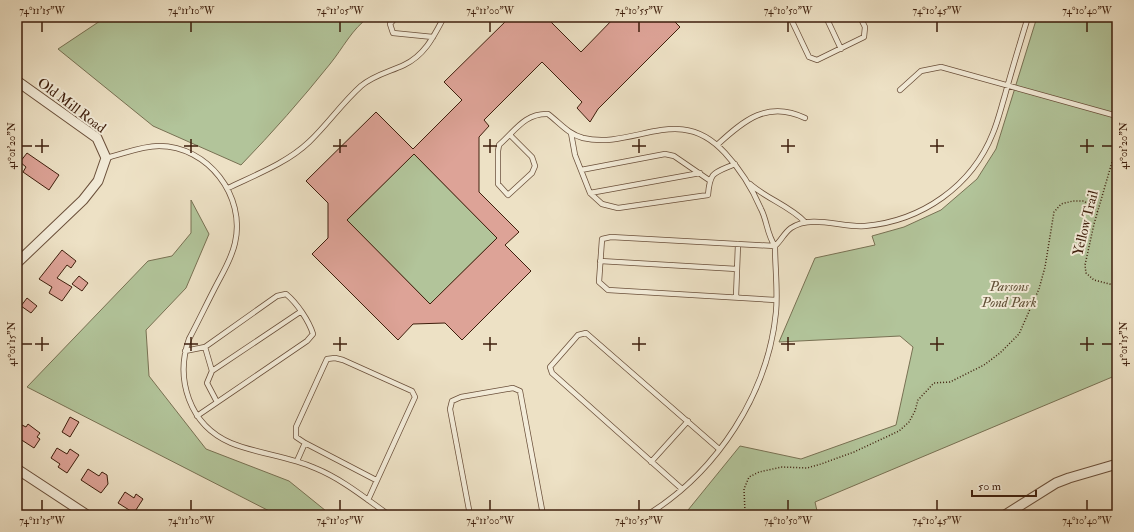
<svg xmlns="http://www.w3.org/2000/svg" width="1134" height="532" font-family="'IM FELL Double Pica',serif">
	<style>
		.green { fill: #b2c49a; stroke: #787153 }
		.building { fill: #dda397; stroke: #3e1e0c; fill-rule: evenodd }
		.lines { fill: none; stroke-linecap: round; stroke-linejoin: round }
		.service-casing { stroke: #6a4f3a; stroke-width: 6 }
		.minor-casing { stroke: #6a4f3a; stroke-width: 11 }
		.path { stroke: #3e1e0c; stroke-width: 1.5; stroke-dasharray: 1 2; stroke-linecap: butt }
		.service { stroke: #f3ecd9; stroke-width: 4.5 }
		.minor { stroke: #f3ecd9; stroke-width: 9 }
		.ticks { fill: none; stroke: #3e1e0c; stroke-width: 1.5 }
		.labels { text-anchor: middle; stroke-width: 4; stroke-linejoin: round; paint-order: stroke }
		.street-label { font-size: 14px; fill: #3e1e0c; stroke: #f3ecd9 }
		.park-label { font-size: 14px; font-style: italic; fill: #615037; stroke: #f3ecd9 }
		.neatline { fill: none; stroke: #3e1e0c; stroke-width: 1.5 }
		.ticks-label { font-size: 10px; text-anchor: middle; fill: #3e1e0c }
	</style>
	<rect width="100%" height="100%" fill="#ede1c5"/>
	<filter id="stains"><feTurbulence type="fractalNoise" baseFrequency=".005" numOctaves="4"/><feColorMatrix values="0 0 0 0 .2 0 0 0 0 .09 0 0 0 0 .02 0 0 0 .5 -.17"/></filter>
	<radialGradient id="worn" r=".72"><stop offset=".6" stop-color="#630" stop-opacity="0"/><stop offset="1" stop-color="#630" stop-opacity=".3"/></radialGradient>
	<path class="green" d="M106 17H369C352 29 343 48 330 64 302 99 272 133 241 165L153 126 58 49Z
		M1037 17H1117V375L815 502 818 515H684L740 446 801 459 896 425 913 347 900 336 779 342 815 258 875 245 872 236 904 227 941 210 977 179 996 149Z
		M414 154 497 238 430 304 347 220Z
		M191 200 209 234 186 288 146 330 149 376 206 449 289 481 331 515H277L27 387 148 261 172 256 191 233Z"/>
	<path class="building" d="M510 17H546L581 52 615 17H662L664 20 670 17 680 27 598 109 590 122 577 108 582 102 542 62 484 120 489 126 479 137V192L519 232 505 245 531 271 462 340 445 323 413 324 398 340 312 254 328 238V203L306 181 376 112 413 149 462 100 444 82ZM414 154 497 238 430 304 347 220Z
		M27 153 59 175 49 190 23 172 26 167 20 162Z
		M62 250 76 261 71 268 67 265 57 278 72 287 62 301 49 293 52 287 39 279Z
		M79 276 88 283 82 291 72 284Z
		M27 298 37 306 31 313 21 306Z
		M70 417 79 422 70 437 62 432Z
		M28 424 40 433 37 437 40 439 34 448 17 437V432L22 425 26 427Z
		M57 448 67 454 70 449 79 455 67 473 58 467 60 464 51 458Z
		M88 469 99 476 102 472 107 475 108 484 101 493 81 480Z
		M125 492 134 498 136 494 143 499 134 513 118 503Z"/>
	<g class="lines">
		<g class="service-casing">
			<path id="service" d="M396 17 390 24 393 33 433 37
				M790 17 809 57 817 60 864 37 865 27 860 17
				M826 17 841 49
				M900 90 921 71 941 67 1117 116
				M571 133 575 155 590 193 602 204 618 208 708 195C710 171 714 173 735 164
				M511 136 532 157 535 166 532 173 508 195 498 184V151L499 145C515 131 525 113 548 114 560 123 568 134 583 138 635 150 679 102 725 153 740 169 752 188 761 209 767 220 767 235 775 246
				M717 145C744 120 768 100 805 118
				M106 158C123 154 141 146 159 146 208 146 246 196 235 243 232 257 225 269 218 282 208 301 199 320 189 339 175 379 189 425 231 443 258 454 288 456 315 468 342 479 365 498 389 515
				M581 170 665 154 674 156 709 180
				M750 184C767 199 790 206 805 222
				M228 188C255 175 287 163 309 142 327 125 342 103 361 86 374 75 389 72 404 65 425 55 434 36 444 17
				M590 193 700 173
				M775 246 611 237 602 239 599 282 608 290 776 300
				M600 261 737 269
				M736 297 738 244
				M205 347 212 371 207 383 217 402
				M185 351 205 347 277 296 286 294C297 303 309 321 313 334L307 341 197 416
				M212 371 300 312
				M305 443 376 480
				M297 461 305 443 296 437V427L327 359 335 358 343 360 412 391 415 397 368 500
				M651 462 688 421
				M682 489 552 373 550 367 578 335 586 333 719 449
				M470 515 450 409 452 401 461 397 513 388 520 391 543 515
				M647 515C717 472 768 394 776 312 778 290 775 268 775 246 781 241 784 233 791 228 812 214 842 228 865 226 922 221 972 186 993 133 998 121 1001 108 1005 95 1012 69 1020 43 1028 17"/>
		</g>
		<g class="minor-casing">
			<path id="minor" d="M17 81 97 138 106 158 98 181 83 200 17 263
				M17 469 87 515
				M1005 515 1056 483 1069 478 1117 464"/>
		</g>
		<path class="path" d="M1117 145 1094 224 1085 265 1086 273 1094 280 1117 286
			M303 515 305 513 310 515
			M717 515 745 513 744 489 749 477 759 472 782 467 807 468 821 464 854 452 899 431 909 422 915 411 918 400 934 383 950 382 984 365 1000 353 1019 334 1039 289 1045 267 1054 212 1061 204 1073 201H1084L1098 212"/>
		<use href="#service" class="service"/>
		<use href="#minor" class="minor"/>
	</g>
	<path class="ticks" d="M42 22V32M191 22V32M340 22V32M490 22V32M639 22V32M788 22V32M937 22V32M1087 22V32M42 139V153M191 139V153M340 139V153M490 139V153M639 139V153M788 139V153M937 139V153M1087 139V153M22 146H32M35 146H49M184 146H198M333 146H347M483 146H497M632 146H646M781 146H795M930 146H944M1080 146H1094M1102 146H1112M42 337V351M191 337V351M340 337V351M490 337V351M639 337V351M788 337V351M937 337V351M1087 337V351M22 344H32M35 344H49M184 344H198M333 344H347M483 344H497M632 344H646M781 344H795M930 344H944M1080 344H1094M1102 344H1112M42 500V510M191 500V510M340 500V510M490 500V510M639 500V510M788 500V510M937 500V510M1087 500V510"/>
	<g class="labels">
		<g class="street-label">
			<text transform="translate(72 105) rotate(37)" y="5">Old Mill Road</text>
			<text transform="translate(1085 223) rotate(-76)" y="5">Yellow Trail</text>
		</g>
		<g class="park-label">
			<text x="1009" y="291">Parsons<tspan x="1009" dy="16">Pond Park</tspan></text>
		</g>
	</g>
	<rect width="1134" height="532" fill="none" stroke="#ede1c5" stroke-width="44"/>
	<path d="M972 490v6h64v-6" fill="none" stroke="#3e1e0c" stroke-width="2"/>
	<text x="978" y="490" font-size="12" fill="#3e1e0c" stroke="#f3ecd9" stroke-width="3" paint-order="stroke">50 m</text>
	<rect x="22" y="22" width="1090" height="488" class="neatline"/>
	<g class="ticks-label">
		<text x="42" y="14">74°11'15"W</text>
		<text x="191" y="14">74°11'10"W</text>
		<text x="340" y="14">74°11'05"W</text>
		<text x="490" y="14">74°11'00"W</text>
		<text x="639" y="14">74°10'55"W</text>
		<text x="788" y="14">74°10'50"W</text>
		<text x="937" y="14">74°10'45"W</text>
		<text x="1087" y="14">74°10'40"W</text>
		<text transform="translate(11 146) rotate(-90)" y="4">41°01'20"N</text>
		<text transform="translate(1123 146) rotate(-90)" y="4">41°01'20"N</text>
		<text transform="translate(11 344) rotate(-90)" y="4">41°01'15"N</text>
		<text transform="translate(1123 344) rotate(-90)" y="4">41°01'15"N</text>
		<text x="42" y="524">74°11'15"W</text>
		<text x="191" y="524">74°11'10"W</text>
		<text x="340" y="524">74°11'05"W</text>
		<text x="490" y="524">74°11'00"W</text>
		<text x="639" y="524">74°10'55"W</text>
		<text x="788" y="524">74°10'50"W</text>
		<text x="937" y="524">74°10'45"W</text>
		<text x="1087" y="524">74°10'40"W</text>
	</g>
	<rect width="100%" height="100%" filter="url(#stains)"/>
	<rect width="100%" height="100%" fill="url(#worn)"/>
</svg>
